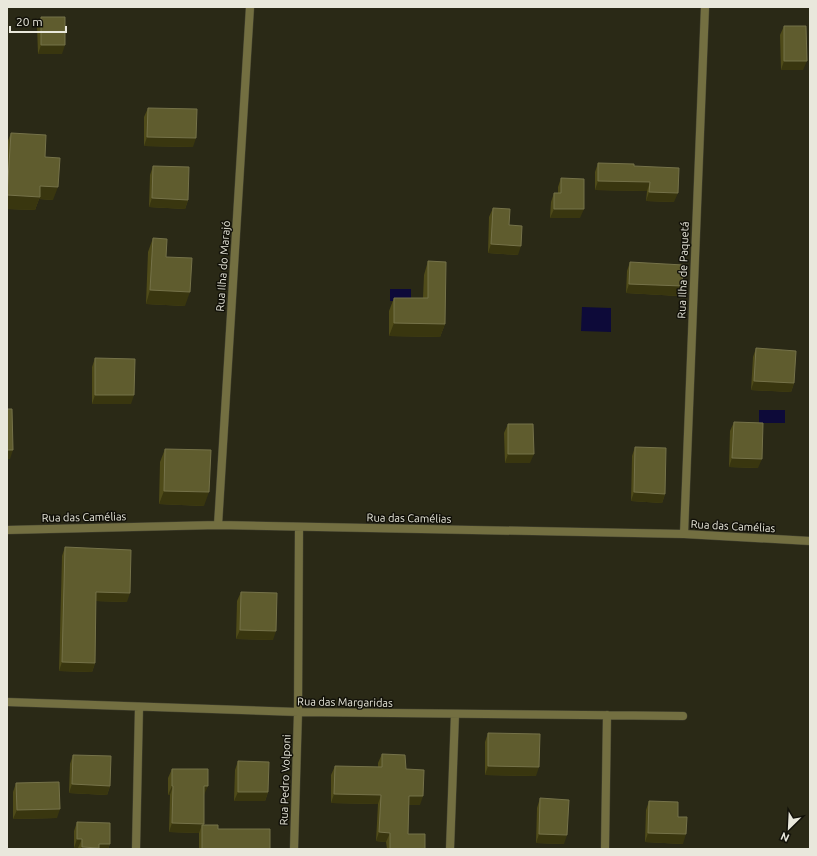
<svg xmlns="http://www.w3.org/2000/svg" width="817" height="856" font-family="Ubuntu,sans-serif">
	<style>
		.water { fill: #0d0a39 }
		.lines { fill: none; stroke-linecap: round; stroke-linejoin: round }
		.minor-casing { stroke: #454432; stroke-width: 9 }
		.minor { stroke: #736f41; stroke-width: 8 }
		.wall { fill: #4f4b19 }
		.shaded-wall { fill: #39360f }
		.building { fill: #5f5c2e; stroke: #757249 }
		.labels { text-anchor: middle; stroke-width: 3; stroke-linejoin: round; paint-order: stroke }
		.street-label { font-size: 11px; fill: #e9e8dc; stroke: #121109 }
	</style>
	<rect width="100%" height="100%" fill="#2a2916"/>
	<path class="water" d="M390 289H411V301H390Z
		M582 307 611 308V332L581 331Z
		M759 410H785V423H759Z"/>
	<g class="lines">
		<g class="minor-casing">
			<path id="minor" d="M218 525 250 7
				M7 530 218 525 684 534 810 541
				M684 534 705 7
				M7 702 298 712 683 716
				M136 849 139 707
				M294 849 298 712 299 527
				M450 849 455 714
				M605 849 607 715"/>
		</g>
		<use href="#minor" class="minor"/>
	</g>
	<path class="wall" d="M41 17 62 54H38L37 26Z
		M784 26 803 70H781L780 35Z
		M148 108 193 147 144 146V117Z
		M11 133 45 157 53 200 39 199 35 210 7 209V143Z
		M598 163 634 166 674 202 646 201 647 191 595 190V172Z
		M153 166 188 200 185 209 149 207 150 175Z
		M561 178 580 218H550L551 202 554 193H558V187Z
		M493 208 518 255 488 253 489 217Z
		M153 238 185 306 146 304 148 252Z
		M428 261 445 324 440 337 389 336V311L394 298H423L424 275Z
		M630 262 679 296 626 293 627 271Z
		M756 348 794 383 791 392 751 390 753 357Z
		M95 358 131 404H92V367Z
		M734 422 758 468 729 467 730 431Z
		M508 424 530 463H505L504 433Z
		M635 447 665 494 662 503 631 501 632 456Z
		M165 449 204 506 159 504 160 462Z
		M65 547 127 602 96 601 95 663 92 672 59 671 62 556Z
		M241 592 273 640 236 639 237 601Z
		M488 733 536 776 485 775V742Z
		M382 754 406 769 420 805H409L408 834 425 849H387L386 842 376 841 378 804 331 803V775L335 766 378 767V763Z
		M73 755 110 786 107 795 69 793 70 764Z
		M238 761 268 792 265 801H234L235 770Z
		M172 769 204 795V825L218 829 270 849H199V833L169 832 170 795H168V778Z
		M16 783 57 818 13 819V792Z
		M540 798 564 844 536 843 537 808Z
		M649 801 678 817 683 844 645 842 646 810Z
		M77 822 110 844 108 849H78V848H74V831Z"/>
	<path class="shaded-wall" d="M41 45H65L62 54H38Z
		M784 61H807L803 70H781Z
		M147 137 196 138 193 147 144 146Z
		M598 181 650 182 647 191 595 190Z
		M40 186 58 187 53 200 39 199 35 210 7 209V195Z
		M649 192 678 193 674 202 646 201Z
		M152 198 188 200 185 209 149 207Z
		M554 209H584L580 218H550Z
		M491 244 521 246 518 255 488 253Z
		M629 284 682 286 679 296 626 293Z
		M150 290 190 292 185 306 146 304Z
		M394 323 445 324 440 337 389 336Z
		M754 381 794 383 791 392 751 390Z
		M95 395H134L131 404H92Z
		M7 450H13L10 459H7Z
		M508 454H534L530 463H505Z
		M732 458 762 459 758 468 729 467Z
		M164 491 209 492 204 506 159 504Z
		M634 492 665 494 662 503 631 501Z
		M96 592 130 593 127 602 93 601Z
		M240 630 276 631 273 640 236 639Z
		M62 662 95 663 92 672 59 671Z
		M488 766 539 767 536 776 485 775Z
		M72 784 110 786 107 795 69 793Z
		M172 786H173L170 795H168Z
		M204 786H208L204 795Z
		M238 792H268L265 801H234Z
		M334 794 381 795 378 804 331 803Z
		M409 796H423L420 805H406Z
		M60 809 57 818 13 819 17 810Z
		M172 823 204 824 202 825 199 833 169 832Z
		M379 832 390 833 386 842 376 841Z
		M648 833 686 834 683 844 645 842Z
		M539 834 567 835 564 844 536 843Z
		M77 839H82L78 848H74Z
		M99 844H110L108 849H81L82 847Z"/>
	<path class="building" d="M41 17H65V45H41Z
		M784 26H806L807 61H784Z
		M148 108 197 109 196 138 147 137Z
		M11 133 46 135 45 157 60 158 58 187 40 186V197L7 195Z
		M598 163 634 164V166L679 168 678 193 649 192 650 182 598 181Z
		M153 166 189 167 188 200 152 198Z
		M561 178 584 179V209H554V193H561Z
		M493 208 510 209 509 225 522 226 521 246 491 244Z
		M153 238 167 239 166 257 192 258 190 292 150 290Z
		M428 261 446 262 445 324 394 323V298H428Z
		M630 262 683 265 682 286 629 284Z
		M756 348 796 351 794 383 754 381Z
		M95 358 135 359 134 395H95Z
		M7 409H12L13 450H7Z
		M734 422 763 423 762 459 732 458Z
		M508 424H533L534 454H508Z
		M635 447 666 448 665 494 634 492Z
		M165 449 211 450 209 492 164 491Z
		M65 547 131 550 130 593 96 592 95 663 62 662Z
		M241 592 277 593 276 631 240 630Z
		M488 733 540 734 539 767 488 766Z
		M382 754 405 755 406 769 424 770 423 796H409L408 834H425V849H390V833L379 832 381 795 334 794 335 766 382 767Z
		M73 755 111 756 110 786 72 784Z
		M238 761 269 762 268 792H238Z
		M172 769H208V786H204V824L172 823 173 786H172Z
		M59 782 60 809 17 810 16 783Z
		M540 798 569 800 567 835 539 834Z
		M649 801 678 802V817H687L686 834 648 833Z
		M77 822 110 823V844H99V848L82 847V839H77Z
		M202 825H218V829H270V849H202Z"/>
	<g class="labels">
		<g class="street-label">
			<text transform="translate(223 266) rotate(-86)" y="4">Rua Ilha do Marajó</text>
			<text transform="translate(683 270) rotate(-88)" y="4">Rua Ilha de Paquetá</text>
			<text transform="translate(84 517) rotate(-1)" y="4">Rua das Camélias</text>
			<text transform="translate(409 518) rotate(1)" y="4">Rua das Camélias</text>
			<text transform="translate(733 526) rotate(3)" y="4">Rua das Camélias</text>
			<text transform="translate(345 702) rotate(1)" y="4">Rua das Margaridas</text>
			<text transform="translate(285 780) rotate(-88)" y="4">Rua Pedro Volponi</text>
		</g>
	</g>
	<rect width="817" height="856" fill="none" stroke="#e9e8dc" stroke-width="16"/>
	<g transform="translate(789 828) rotate(204)" stroke="#121109" stroke-width="3" paint-order="stroke">
	<path d="M0-3L7 15L0 10L-7 15Z" fill="#e9e8dc"/>
	<text y="-6" font-size="11" font-weight="bold" text-anchor="middle" fill="#e9e8dc">N</text>
	</g>
	<path d="M10 26v6h56v-6" fill="none" stroke="#e9e8dc" stroke-width="2"/>
	<text x="16" y="26" font-size="12" fill="#e9e8dc" stroke="#121109" stroke-width="3" paint-order="stroke">20 m</text>
</svg>
